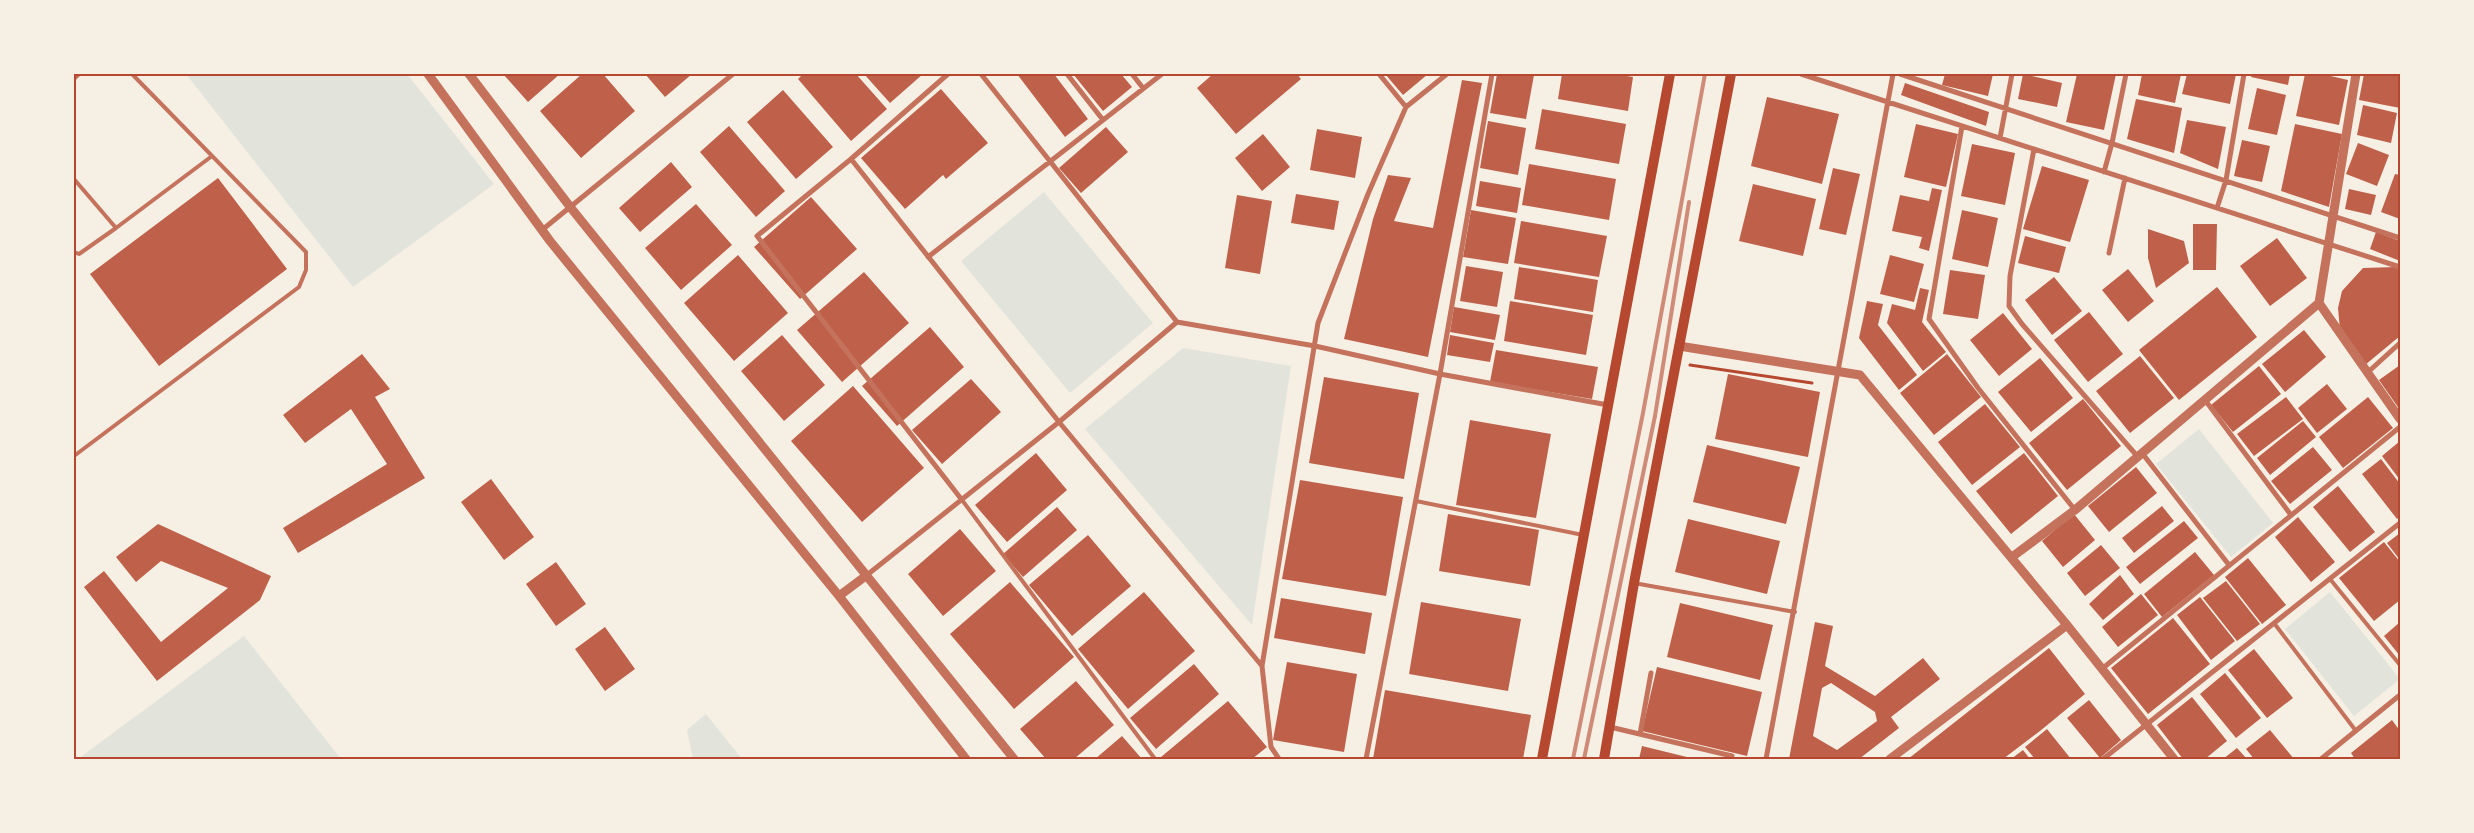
<svg xmlns="http://www.w3.org/2000/svg" width="2474" height="833" font-family="'Archivo Narrow',sans-serif">
	<style>
		.green { fill: #e2e4dc }
		.building { fill: #bf614a; fill-rule: evenodd }
		.lines { fill: none; stroke-linecap: round; stroke-linejoin: round }
		.path { stroke: #b5482f; stroke-width: 3 }
		.service { stroke: #c5725c; stroke-width: 4 }
		.minor { stroke: #c5725c; stroke-width: 5 }
		.tertiary { stroke: #c5725c; stroke-width: 9 }
		.secondary { stroke: #b5482f; stroke-width: 10 }
		.rail { stroke: #cf8b77; stroke-width: 4 }
		.neatline { fill: none; stroke: #b5482f; stroke-width: 2 }
	</style>
	<rect width="100%" height="100%" fill="#f6efe4"/>
	<path class="green" d="M186 74H407L494 184 353 287Z
		M1044 192 1153 323 1070 393 961 261Z
		M1183 348 1291 366 1252 625 1085 429Z
		M2199 429 2273 523 2231 557 2156 464Z
		M2330 592 2400 679 2354 716 2285 629Z
		M244 636 341 759H78Z
		M706 714 742 759H693L687 730Z"/>
	<path class="building" d="M503 74H560L528 102Z
		M582 74H603L635 111 581 158 540 111Z
		M645 74H692L665 97Z
		M803 74H856L887 109 851 141 798 79Z
		M864 74H923L890 103Z
		M1017 74H1054L1088 119 1065 137Z
		M1073 74H1121L1132 87 1103 111Z
		M1213 74H1297L1301 79 1236 134 1197 88Z
		M1385 74H1428L1403 95Z
		M1497 74 1534 75 1526 119 1490 113Z
		M1562 74H1615L1633 77 1628 111 1558 99Z
		M1945 74H1993L1988 96 1942 85Z
		M2023 74 2062 83 2057 107 2018 99Z
		M2077 74H2116L2104 130 2066 122Z
		M2142 74H2181L2175 103 2138 95Z
		M2187 74H2236L2230 104 2182 94Z
		M2252 74H2290L2288 85 2251 77Z
		M2305 74H2322L2348 80 2339 125 2296 116Z
		M2364 74H2400V108L2359 100Z
		M1462 80 1482 83 1428 357 1344 339 1373 219 1388 175 1411 178 1394 221 1433 228Z
		M1905 83 1989 112 1986 126 1901 95Z
		M2257 88 2286 95 2277 135 2248 129Z
		M941 89 988 143 946 179 943 175 905 209 861 158Z
		M783 90 833 147 796 179 747 122Z
		M1767 97 1839 114 1822 184 1751 166Z
		M2136 99 2182 108 2174 153 2127 139Z
		M2363 105 2397 113 2391 143 2357 135Z
		M1542 109 1626 124 1619 164 1535 149Z
		M2187 120 2226 127 2218 169 2180 153Z
		M1488 121 1526 128 1518 175 1480 168Z
		M1916 124 1958 134 1946 187 1904 177Z
		M2295 124 2342 134 2329 207 2281 191Z
		M729 126 785 191 756 217 700 152Z
		M1106 127 1128 152 1081 193 1059 168Z
		M1317 129 1362 137 1355 178 1310 170Z
		M1263 134 1290 167 1262 191 1235 158Z
		M2242 140 2270 146 2262 182 2234 176Z
		M2358 143 2389 155 2377 186 2346 174Z
		M1972 144 2015 153 2005 205 1961 196Z
		M671 162 692 187 640 232 619 208Z
		M1529 164 1616 179 1609 220 1522 205Z
		M2042 166 2089 180 2070 242 2023 229Z
		M1833 168 1860 174 1846 235 1819 229Z
		M2395 174 2400 175V219L2381 212Z
		M218 178 287 269 159 366 90 274Z
		M1480 181 1521 188 1517 213 1476 206Z
		M1753 184 1816 199 1803 256 1739 241Z
		M1932 188 1942 190 1929 251 1919 248 1922 237 1892 231 1900 195 1929 201Z
		M2349 189 2376 195 2371 215 2345 209Z
		M1296 194 1339 201 1334 230 1291 223Z
		M1237 195 1272 201 1260 274 1225 268Z
		M811 197 857 249 800 299 754 247Z
		M696 204 732 245 681 290 645 248Z
		M1471 210 1516 218 1508 264 1463 257Z
		M1962 210 1998 218 1988 267 1952 259Z
		M1521 221 1607 236 1599 277 1514 263Z
		M2193 224H2217L2216 270H2193Z
		M2148 229 2184 241 2189 263 2156 288 2148 258Z
		M2376 232 2400 241V261L2370 249Z
		M2025 236 2066 247 2059 273 2018 263Z
		M2277 238 2307 278 2270 306 2240 266Z
		M738 255 788 313 734 361 684 303Z
		M1890 255 1924 264 1914 302 1880 294Z
		M1466 266 1503 272 1497 307 1460 301Z
		M1519 267 1598 280 1593 312 1514 299Z
		M2395 267 2400 270V336L2365 365 2340 330 2338 308 2342 291 2363 268Z
		M2128 269 2154 301 2128 322 2102 290Z
		M1950 270 1985 275 1978 319 1943 314Z
		M864 272 909 323 842 382 797 330Z
		M2054 277 2082 311 2052 335 2025 300Z
		M2217 287 2257 337 2179 400 2139 350Z
		M1920 288 1929 290 1922 322 1946 352 1923 371 1887 323 1892 304 1915 310Z
		M1510 301 1593 315 1586 355 1504 341Z
		M1867 301 1883 304 1878 325 1917 375 1899 390 1859 338Z
		M1454 307 1500 315 1495 340 1450 332Z
		M2089 312 2123 354 2088 382 2054 340Z
		M2003 313 2032 349 1999 376 1970 340Z
		M930 327 964 367 897 426 862 386Z
		M2304 330 2326 357 2285 392 2262 364Z
		M782 335 825 385 784 421 741 371Z
		M1450 335 1494 343 1490 362 1447 355Z
		M1496 350 1598 367 1592 399 1490 382Z
		M362 354 390 389 375 397 425 478 298 553 283 528 387 464 351 409 305 443 283 415Z
		M1947 354 1981 397 1934 435 1900 393Z
		M2140 356 2174 398 2130 433 2096 391Z
		M2040 358 2073 398 2031 432 1998 392Z
		M2400 365V410L2379 380Z
		M2259 366 2281 394 2233 432 2211 405Z
		M1728 374 1820 392 1808 457 1715 439Z
		M1324 377 1419 393 1404 479 1309 463Z
		M971 379 1001 412 942 464 912 430Z
		M2327 384 2347 409 2317 433 2298 408Z
		M853 386 924 468 862 522 791 441Z
		M2286 397 2303 419 2254 456 2237 434Z
		M2368 397 2393 428 2343 468 2319 437Z
		M2083 399 2121 446 2067 490 2029 443Z
		M1985 404 2020 447 1972 485 1938 442Z
		M1470 420 1551 434 1536 518 1456 505Z
		M2303 421 2316 437 2270 475 2257 458Z
		M2400 441V480L2382 456Z
		M1707 445 1800 467 1786 524 1693 502Z
		M2313 447 2332 470 2290 504 2271 481Z
		M1036 453 1067 490 1007 542 975 505Z
		M2024 453 2058 496 2011 534 1976 491Z
		M2381 459 2400 484V516L2397 519 2362 474Z
		M2136 467 2157 493 2109 532 2088 506Z
		M491 479 534 537 504 560 461 502Z
		M1300 480 1403 497 1386 596 1282 579Z
		M2338 486 2375 532 2350 552 2313 507Z
		M2162 506 2174 521 2134 553 2122 538Z
		M1057 507 1077 530 1023 577 1003 554Z
		M1448 514 1539 530 1530 586 1439 571Z
		M2074 514 2095 540 2063 567 2042 541Z
		M2298 517 2335 562 2311 582 2275 537Z
		M1688 519 1780 541 1767 594 1675 572Z
		M2184 521 2198 538 2140 584 2126 567Z
		M158 524 271 576 260 600 157 681 84 587 104 571 161 642 228 588 161 561 136 582 116 557Z
		M960 529 996 571 943 616 908 574Z
		M2400 533V560L2387 543Z
		M1088 535 1131 586 1072 636 1029 585Z
		M2384 542 2400 562V600L2374 621 2339 578Z
		M2101 545 2120 568 2085 596 2067 573Z
		M2195 552 2214 575 2162 617 2144 594Z
		M2248 558 2286 605 2262 624 2225 577Z
		M556 562 586 604 556 626 526 584Z
		M2120 575 2134 594 2103 620 2089 604Z
		M2226 581 2260 624 2237 641 2203 598Z
		M1010 582 1074 657 1014 709 950 634Z
		M1144 592 1195 651 1128 709 1078 649Z
		M2141 594 2158 615 2118 647 2102 627Z
		M2200 597 2235 641 2211 660 2177 615Z
		M1281 598 1372 613 1365 654 1274 638Z
		M1421 602 1521 619 1508 691 1409 674Z
		M1680 603 1773 625 1760 680 1667 657Z
		M2173 618 2210 664 2148 714 2111 668Z
		M1815 622 1833 626 1825 666 1875 696 1923 658 1940 679 1891 717 1899 728 1859 759H1789ZM1831 683 1875 712 1877 721 1837 750 1813 736 1822 688Z
		M2400 622V656L2384 636Z
		M605 627 635 669 605 691 575 649Z
		M2049 648 2085 694 2040 731 2003 759H1908Z
		M2254 649 2293 698 2267 718 2228 670Z
		M1287 662 1357 674 1344 752 1273 740Z
		M1194 664 1219 694 1156 749 1130 718Z
		M1657 667 1762 692 1747 756 1642 731Z
		M2225 673 2261 718 2236 738 2200 694Z
		M1076 681 1114 725 1074 759H1046L1020 729Z
		M1385 690 1531 715 1523 759H1373Z
		M2192 697 2227 741 2205 759H2183L2157 725Z
		M2089 700 2121 740 2100 758 2067 718Z
		M1228 701 1267 747 1252 759H1163L1161 757Z
		M2392 720 2400 731V759H2355L2351 753Z
		M2047 729 2071 759H2035L2025 747Z
		M2270 730 2294 759H2254L2246 749Z
		M1122 736 1142 759H1095Z
		M1642 746 1695 759H1639Z
		M2237 748 2247 759H2223Z
		M2023 750 2030 759H2011Z"/>
	<g class="lines">
		<path class="path" d="M1690 365 1812 383"/>
		<path class="service" d="M74 79 79 74
			M74 179 116 228 212 156
			M74 252 79 254 116 228
			M74 456 299 287 306 270V252L132 74
			M962 500 1155 759
			M1416 501 1583 535
			M2330 579 2400 665
			M1634 583 1795 612
			M2274 623 2356 731"/>
		<path class="minor" d="M948 74 851 159 757 236 962 500
			M981 74 1177 322 1315 346 1440 374 1366 759
			M1067 74 1103 120
			M1132 74 1143 88
			M1379 74 1406 107
			M1492 74 1440 374 1608 405
			M1801 74 2400 267
			M1900 74 2400 238
			M1962 126 1929 319 1978 388 2075 510
			M2000 138 2012 74
			M2034 149 2010 276 2009 306 2022 324 2138 457
			M851 159 1059 422 1262 666
			M2104 172 2112 143 2126 74
			M2217 208 2226 180 2244 74
			M542 230 733 74
			M2109 253 2125 178
			M928 257 1162 74
			M2367 373 2400 343
			M2205 400 2291 515
			M2142 453 2229 565
			M867 575 1059 422 1177 322
			M2103 668 2400 427
			M1610 727 1732 756
			M1640 734 1651 673
			M1279 759 1271 747 1262 666 1318 323 1368 194 1406 107 1447 74
			M1766 759 1893 74
			M2103 759 2400 523
			M2321 759 2400 695"/>
		<path class="tertiary" d="M428 74 550 241 839 596 966 759
			M469 74 571 208 1014 759
			M2319 303 2400 419
			M1679 346 1860 375 2067 625 2174 759
			M2012 557 2075 510 2319 303 2356 74
			M839 596 867 575
			M1890 759 2067 625"/>
		<path class="secondary" d="M1542 759 1670 74
			M1604 759 1634 583 1731 74"/>
		<path class="rail" d="M1573 759 1643 413 1705 74
			M1584 759 1655 416 1689 202"/>
	</g>
	<rect width="2474" height="833" fill="none" stroke="#f6efe4" stroke-width="150"/>
	<rect x="75" y="75" width="2324" height="683" class="neatline"/>
</svg>
